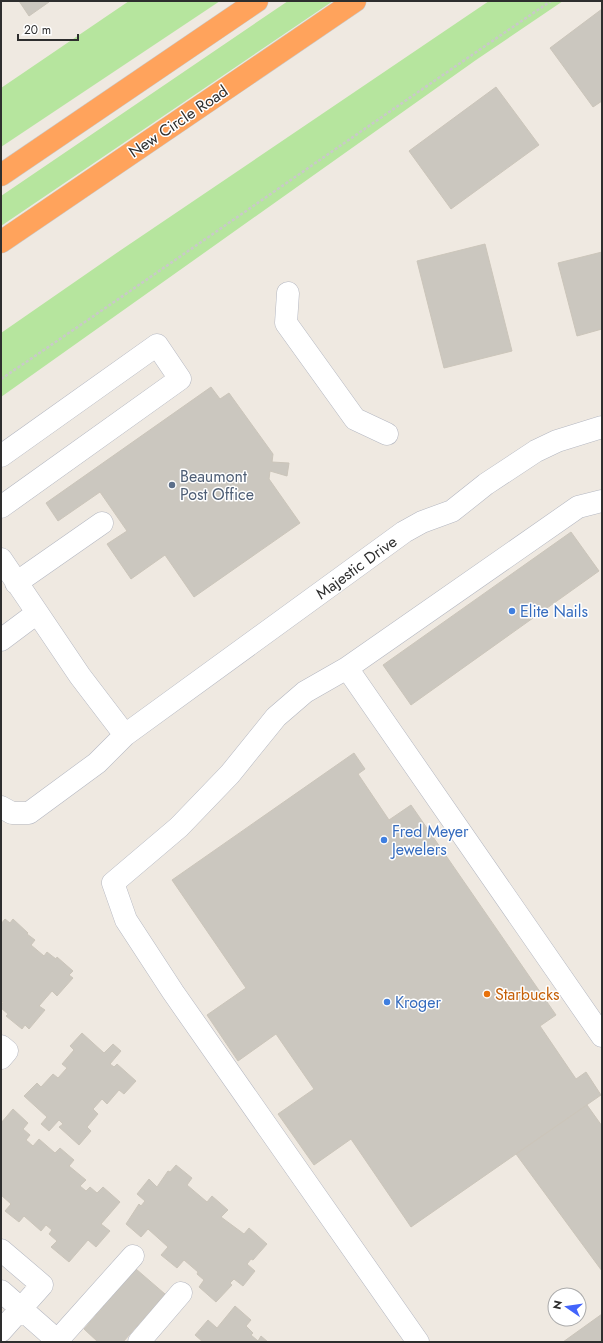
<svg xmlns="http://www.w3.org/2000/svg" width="603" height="1343" font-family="Jost,sans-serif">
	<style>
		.green { fill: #b6e59e }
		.building { fill: #cbc7bf; stroke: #cbc5ba }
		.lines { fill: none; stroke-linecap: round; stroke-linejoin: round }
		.minor-casing { stroke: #b4b7c1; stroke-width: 23 }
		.highway-casing { stroke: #c9c9c9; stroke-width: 23 }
		.path { stroke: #c9c9c9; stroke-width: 2.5; stroke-dasharray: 3 2; stroke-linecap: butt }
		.minor { stroke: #fff; stroke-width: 22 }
		.highway { stroke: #ffa35c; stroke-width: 22 }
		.service-dot { fill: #5c6f8a; stroke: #fff; stroke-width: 1.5 }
		.shop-dot { fill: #3f7fe0; stroke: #fff; stroke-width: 1.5 }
		.food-dot { fill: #e8710a; stroke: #fff; stroke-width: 1.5 }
		.labels { text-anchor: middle; stroke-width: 3; stroke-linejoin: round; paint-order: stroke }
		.street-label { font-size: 16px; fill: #2e2e2e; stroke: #fff }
		.service-label { font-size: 16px; fill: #4e5e75; stroke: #fff; text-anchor: start }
		.shop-label { font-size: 16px; fill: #366cbe; stroke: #fff; text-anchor: start }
		.food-label { font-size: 16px; fill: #c56008; stroke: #fff; text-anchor: start }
	</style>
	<rect width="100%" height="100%" fill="#efe9e1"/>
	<path class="green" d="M129 1H220L1 147V88Z
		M288 1H333L1 226V196Z
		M489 1H563L476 60 1 397V333L118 252Z"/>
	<path class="building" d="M19 1H48L49 2 29 16Z
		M602 9V101L593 107 550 48Z
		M496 87 539 145 451 209 409 151Z
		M485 244 512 351 444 368 417 261Z
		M602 252V329L577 336 558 263Z
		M211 387 220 399 229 393 273 454 272 462 289 463 287 476 270 471 269 479 300 523 194 597 165 555 131 579 107 544 127 531 100 492 58 521 46 503Z
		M571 532 599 571 411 705 383 665Z
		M354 753 365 769 358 774 389 820 411 805 556 1015 540 1026 576 1079 586 1072 601 1095 411 1227 351 1139 314 1165 278 1114 314 1089 276 1034 238 1061 207 1015 246 988 172 880Z
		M5 919 10 923 13 919 28 933 27 934 35 940 31 945 44 956 47 952 56 959 57 957 73 971 69 975 73 978 57 996 52 991 39 1006 45 1010 29 1029 25 1025 22 1029 6 1016 8 1014 1 1008 3 1002 1 1000V924Z
		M82 1033 104 1053 113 1044 121 1051 110 1064 114 1067 117 1064 136 1081 124 1094 119 1090 107 1104 102 1099 93 1109 98 1114 87 1127 91 1131 79 1145 59 1127 63 1124 59 1120 49 1131 41 1124 47 1117 24 1096 37 1083 41 1087 53 1074 58 1078 67 1068 62 1064 74 1050 70 1046Z
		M587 1105 602 1126V1271L516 1154Z
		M13 1109 28 1123 23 1129 30 1135 26 1140 33 1146 39 1139 55 1153 60 1148 74 1160 69 1166 86 1180 80 1186 86 1191 90 1187 97 1193 103 1187 120 1202 101 1224 110 1231 96 1247 88 1240 69 1262 51 1247 57 1241 49 1234 52 1230 46 1225 41 1231 24 1216 19 1222 5 1211 11 1204 1 1195V1123Z
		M176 1165 192 1178 187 1185 207 1202 212 1196 228 1210 221 1217 244 1234 249 1228 267 1244 253 1260 251 1259 247 1264 255 1271 243 1286 234 1279 230 1283 232 1285 216 1302 199 1287 204 1280 197 1274 198 1272 184 1260 177 1268 161 1255 168 1247 148 1229 141 1237 126 1224 139 1204 141 1206 145 1201 137 1194 149 1179 157 1187 168 1171 170 1172Z
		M136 1269 165 1294 123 1342H98L84 1329Z
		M235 1306 251 1320 246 1326 253 1333 251 1335 258 1341 261 1336 268 1342H203L195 1335 208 1320 217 1328Z
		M602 1314V1342H563Z"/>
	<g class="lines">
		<g class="minor-casing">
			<path id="minor" d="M288 293 286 323 355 419 387 434
				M1 456 157 345 180 379 1 507
				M1 559 80 676 125 735
				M16 583 102 523
				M1 640 37 613
				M347 668 602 1036
				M1 807 12 813H29L97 763 125 735 404 532 422 522 452 511 486 484 536 451 557 441 602 427
				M1 1046 7 1051 1 1058
				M1 1250 42 1285 1 1331
				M1 1291 59 1342
				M56 1342 133 1256
				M139 1342 181 1293
				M418 1342 173 992 126 920 113 883 179 827 230 774 276 717 305 692 347 668 578 507 602 501"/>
		</g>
		<g class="highway-casing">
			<path id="highway" d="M1 175 257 1
				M1 242 355 1"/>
		</g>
		<path class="path" d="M1 379C186 254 367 126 551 1"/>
		<use href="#minor" class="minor"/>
		<use href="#highway" class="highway"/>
	</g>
	<circle class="service-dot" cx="172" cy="485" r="4"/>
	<g class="shop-dot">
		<circle cx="512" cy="611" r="4"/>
		<circle cx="384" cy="840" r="4"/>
		<circle cx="387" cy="1002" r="4"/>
	</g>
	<circle class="food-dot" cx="487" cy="994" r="4"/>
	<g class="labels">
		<g class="street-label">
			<text transform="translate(178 121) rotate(-34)" y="6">New Circle Road</text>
			<text transform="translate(356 567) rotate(-36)" y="6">Majestic Drive</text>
		</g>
		<g class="service-label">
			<text x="180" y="482">Beaumont<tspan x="180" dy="18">Post Office</tspan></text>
		</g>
		<g class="shop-label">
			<text x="520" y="617">Elite Nails</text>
			<text x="392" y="837">Fred Meyer<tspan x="392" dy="18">Jewelers</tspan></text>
			<text x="395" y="1008">Kroger</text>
		</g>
		<g class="food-label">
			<text x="495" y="1000">Starbucks</text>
		</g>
	</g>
	<rect width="603" height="1343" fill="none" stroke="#2e2e2e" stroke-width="4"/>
	<g transform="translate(567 1307) rotate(283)"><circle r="19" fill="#ffffff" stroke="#ababab"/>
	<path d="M0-3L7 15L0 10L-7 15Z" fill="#4264fb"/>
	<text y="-6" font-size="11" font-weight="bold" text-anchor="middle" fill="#2e2e2e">N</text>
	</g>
	<path d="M18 34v6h60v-6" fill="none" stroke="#2e2e2e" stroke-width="2"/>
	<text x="24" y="34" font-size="12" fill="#2e2e2e" stroke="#ffffff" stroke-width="3" paint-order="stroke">20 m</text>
</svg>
